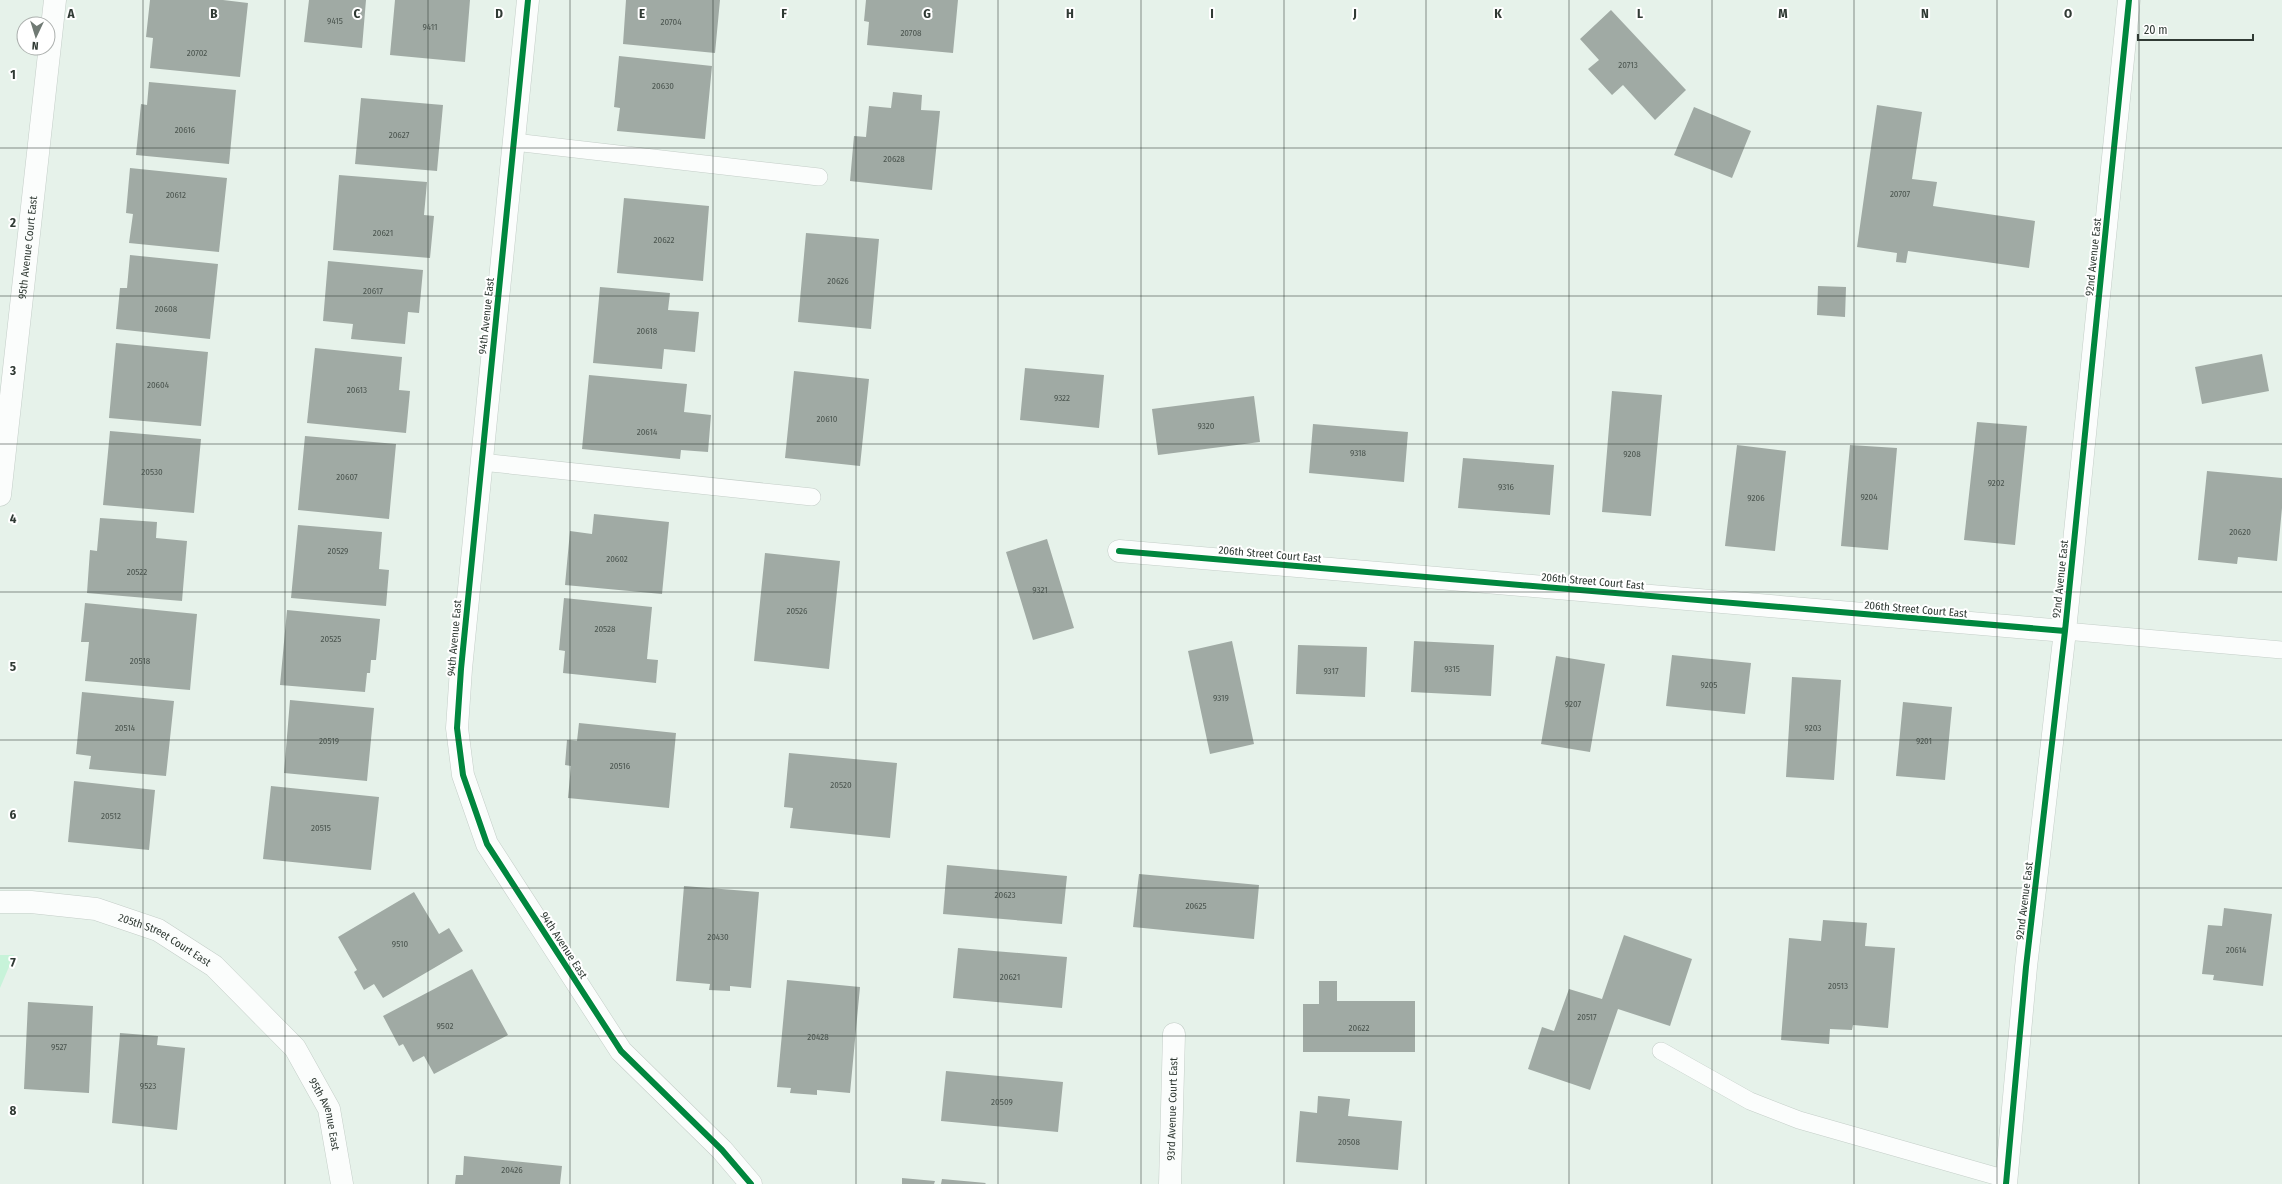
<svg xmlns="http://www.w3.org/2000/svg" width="2282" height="1184" font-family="'Fira Sans Condensed',sans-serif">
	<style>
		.green { fill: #c7f3d9 }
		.building { fill: #a0aaa4 }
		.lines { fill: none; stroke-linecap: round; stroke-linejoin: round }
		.service-casing { stroke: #c4cec8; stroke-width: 18 }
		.minor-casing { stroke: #c4cec8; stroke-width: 23 }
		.tertiary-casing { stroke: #c4cec8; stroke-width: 23 }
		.service { stroke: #fbfdfc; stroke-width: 17 }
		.minor { stroke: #fbfdfc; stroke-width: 22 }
		.tertiary { stroke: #fbfdfc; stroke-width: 22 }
		.cycleway-casing { stroke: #fff; stroke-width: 8 }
		.cycleway { stroke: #00873e; stroke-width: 6 }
		.grid { fill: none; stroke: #303a34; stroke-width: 1; stroke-opacity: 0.55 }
		.labels { text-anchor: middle; stroke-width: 4; stroke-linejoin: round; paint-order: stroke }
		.number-label { font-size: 9px; fill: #4c5650 }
		.street-label { font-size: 11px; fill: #303a34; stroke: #fff }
		.grid-label { font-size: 13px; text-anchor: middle; font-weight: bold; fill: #303a34; stroke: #fff; stroke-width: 4; stroke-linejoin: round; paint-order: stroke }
	</style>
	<rect width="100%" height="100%" fill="#e6f2ea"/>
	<path class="green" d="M0 955H14L0 988Z"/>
	<path class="building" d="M150 0H223L248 3 240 77 150 68 153 38 146 37Z
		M309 0H366L362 48 304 42Z
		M395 0H470L465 62 390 55Z
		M626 0H720L715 53 623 44Z
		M866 0H958L953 53 867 45 869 22 864 21Z
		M1611 10 1686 90 1655 120 1623 85 1612 95 1588 69 1599 60 1580 39Z
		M619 56 712 66 705 139 617 131 620 108 614 107Z
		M149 82 236 90 229 164 136 155 141 104 147 105Z
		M893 92 922 95 921 110 940 111 932 190 850 181 854 136 866 137 869 106 891 108Z
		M361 98 443 105 437 171 355 164Z
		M1877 105 1922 112 1912 179 1937 182 1933 206 2035 221 2029 268 1908 251 1906 263 1896 262 1897 253 1857 247Z
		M1694 107 1751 131 1732 178 1674 155Z
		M130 168 227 178 219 252 129 243 133 214 126 213Z
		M339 175 427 182 424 215 434 216 430 258 333 250Z
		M624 198 709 206 703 281 617 273Z
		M806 233 879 239 871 329 798 322Z
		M130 255 218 264 210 339 116 329 120 288H127Z
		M328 261 423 270 419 313 408 312 405 344 351 339 353 324 323 321Z
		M1818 286 1846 287 1845 317 1817 315Z
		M600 287 670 293 668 310 699 312 695 352 664 349 662 369 593 363Z
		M116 343 208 352 201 426 109 418Z
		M315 348 402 357 399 390 410 391 406 433 307 423Z
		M2262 354 2269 391 2202 404 2195 367Z
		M1025 368 1104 375 1099 428 1020 420Z
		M794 371 869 379 860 466 785 458Z
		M589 375 687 384 684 412 711 415 708 452 681 450 680 459 582 449Z
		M1612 391 1662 395 1651 516 1602 512Z
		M1254 396 1260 442 1158 455 1152 409Z
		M1977 422 2027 426 2015 545 1964 540Z
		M1313 424 1408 432 1404 482 1309 473Z
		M110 431 201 439 194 513 103 505Z
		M305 436 396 444 389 519 298 510Z
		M1737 445 1786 451 1775 551 1725 546Z
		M1850 445 1897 448 1888 550 1841 546Z
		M1463 458 1554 465 1550 515 1458 508Z
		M2207 471 2282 478V508L2277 561 2238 557 2237 564 2198 560Z
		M594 514 669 522 662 594 565 585 570 531 592 534Z
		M100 518 157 522 156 538 187 541 182 601 87 593 90 550 97 551Z
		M298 525 382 532 379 569 389 570 386 606 291 598Z
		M1047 539 1074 628 1033 640 1006 552Z
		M765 553 840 561 829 669 754 661Z
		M564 598 652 607 647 659 658 660 656 683 563 673 565 651 559 650Z
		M85 603 197 614 190 690 85 681 89 642H81Z
		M287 610 380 619 376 660H371L370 673H367L365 692 280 685Z
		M1232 641 1254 744 1210 754 1188 651Z
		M1414 641 1494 645 1491 696 1411 692Z
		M1298 645 1367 647 1365 697 1296 694Z
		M1672 655 1751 663 1745 714 1666 706Z
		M1556 656 1605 664 1590 752 1541 744Z
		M1792 677 1841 680 1834 780 1786 777Z
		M82 692 174 701 166 776 89 769 91 756 76 754Z
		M290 700 374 708 367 781 284 773Z
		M1903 702 1952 707 1945 780 1896 776Z
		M579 723 676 733 669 808 568 798 571 766 565 765 567 740 577 741Z
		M789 753 897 763 890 838 790 828 793 808 784 807Z
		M74 781 155 790 149 850 68 842Z
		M271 786 379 797 371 870 263 859Z
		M947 865 1067 876 1062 924 943 914Z
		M1139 874 1259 885 1254 939 1133 927Z
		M684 886 759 892 751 988 730 986V991L709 990 710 984 676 981Z
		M414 892 439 934 449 928 463 951 383 998 374 984 364 990 354 972 357 970 338 937Z
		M2224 908 2272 914 2263 986 2213 980 2214 975 2202 974 2208 925 2222 926Z
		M1823 920 1867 923 1865 946 1895 948 1888 1028 1853 1025 1852 1030 1830 1029 1829 1044 1781 1040 1789 938 1821 941Z
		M1624 935 1692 959 1670 1026 1618 1009 1590 1090 1528 1069 1542 1027 1554 1031 1569 989 1602 999Z
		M958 948 1067 957 1062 1008 953 998Z
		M472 969 508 1035 434 1074 424 1056 413 1062 403 1044 399 1046 383 1016Z
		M787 980 860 987 850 1093 817 1090V1095L790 1093 791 1088 777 1087Z
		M1319 981H1337V1001H1415V1052H1303V1004H1319Z
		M28 1002 93 1006 89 1093 24 1089Z
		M120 1033 158 1036 157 1045 185 1048 177 1130 112 1123Z
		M946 1071 1063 1082 1058 1132 941 1121Z
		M1318 1096 1350 1099 1348 1116 1402 1121 1398 1170 1296 1162 1300 1111 1317 1113Z
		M464 1156 562 1166 560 1184H455L456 1175H463Z
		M902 1178 935 1181 934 1184H902Z
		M942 1179 986 1183 985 1184H941Z"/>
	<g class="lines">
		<g class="service-casing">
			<path id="service" d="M514 142 819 177
				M481 462 812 497
				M2065 631 2282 650
				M1661 1051 1750 1101 1799 1120 2006 1179"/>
		</g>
		<g class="minor-casing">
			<g id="minor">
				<path d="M528 0 461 669 457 728 463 775 487 844 621 1051 722 1150 751 1184"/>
				<path id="s1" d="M0 495 55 0"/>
				<path d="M1119 551 2065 631"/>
				<path id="s2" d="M0 902H31L96 909 158 930 214 966 295 1048 329 1109 342 1184"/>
				<path id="s3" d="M1170 1184 1174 1034"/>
			</g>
		</g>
		<g class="tertiary-casing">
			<path id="tertiary" d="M2006 1184 2026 967 2065 631 2129 0"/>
		</g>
		<use href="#service" class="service"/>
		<use href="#minor" class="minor"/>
		<use href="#tertiary" class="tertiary"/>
		<g class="cycleway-casing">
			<path id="cycleway" d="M528 0 461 669 457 728 463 775 487 844 621 1051 722 1150 751 1184
				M1119 551 2065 631
				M2006 1184 2026 967 2065 631 2129 0"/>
		</g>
		<use href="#cycleway" class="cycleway"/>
	</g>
	<path class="grid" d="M143 0V1184M285 0V1184M428 0V1184M570 0V1184M713 0V1184M856 0V1184M998 0V1184M1141 0V1184M1284 0V1184M1426 0V1184M1569 0V1184M1712 0V1184M1854 0V1184M1997 0V1184M2139 0V1184M0 148H2282M0 296H2282M0 444H2282M0 592H2282M0 740H2282M0 888H2282M0 1036H2282"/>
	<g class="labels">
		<g class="number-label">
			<text x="335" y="24">9415</text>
			<text x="671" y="25">20704</text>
			<text x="430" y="30">9411</text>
			<text x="911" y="36">20708</text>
			<text x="197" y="56">20702</text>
			<text x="1628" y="68">20713</text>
			<text x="663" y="89">20630</text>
			<text x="185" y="133">20616</text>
			<text x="399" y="138">20627</text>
			<text x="894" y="162">20628</text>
			<text x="1900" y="197">20707</text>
			<text x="176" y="198">20612</text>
			<text x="383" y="236">20621</text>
			<text x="664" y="243">20622</text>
			<text x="838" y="284">20626</text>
			<text x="373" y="294">20617</text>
			<text x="166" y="312">20608</text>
			<text x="647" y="334">20618</text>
			<text x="158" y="388">20604</text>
			<text x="357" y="393">20613</text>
			<text x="1062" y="401">9322</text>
			<text x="827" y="422">20610</text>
			<text x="1206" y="429">9320</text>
			<text x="647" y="435">20614</text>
			<text x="1358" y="456">9318</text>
			<text x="1632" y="457">9208</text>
			<text x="152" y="475">20530</text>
			<text x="347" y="480">20607</text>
			<text x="1996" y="486">9202</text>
			<text x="1506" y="490">9316</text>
			<text x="1869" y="500">9204</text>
			<text x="1756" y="501">9206</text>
			<text x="2240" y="535">20620</text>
			<text x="338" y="554">20529</text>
			<text x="617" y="562">20602</text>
			<text x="137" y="575">20522</text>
			<text x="1040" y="593">9321</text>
			<text x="797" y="614">20526</text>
			<text x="605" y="632">20528</text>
			<text x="331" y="642">20525</text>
			<text x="140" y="664">20518</text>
			<text x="1452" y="672">9315</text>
			<text x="1331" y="674">9317</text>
			<text x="1709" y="688">9205</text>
			<text x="1221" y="701">9319</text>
			<text x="1573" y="707">9207</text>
			<text x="125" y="731">20514</text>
			<text x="1813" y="731">9203</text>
			<text x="329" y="744">20519</text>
			<text x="1924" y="744">9201</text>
			<text x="620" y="769">20516</text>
			<text x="841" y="788">20520</text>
			<text x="111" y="819">20512</text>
			<text x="321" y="831">20515</text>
			<text x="1005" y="898">20623</text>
			<text x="1196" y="909">20625</text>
			<text x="718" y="940">20430</text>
			<text x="400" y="947">9510</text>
			<text x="2236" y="953">20614</text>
			<text x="1010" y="980">20621</text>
			<text x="1838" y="989">20513</text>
			<text x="1587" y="1020">20517</text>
			<text x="445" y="1029">9502</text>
			<text x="1359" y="1031">20622</text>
			<text x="818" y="1040">20428</text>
			<text x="59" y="1050">9527</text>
			<text x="148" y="1089">9523</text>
			<text x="1002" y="1105">20509</text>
			<text x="1349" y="1145">20508</text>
			<text x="512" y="1173">20426</text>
		</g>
		<g class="street-label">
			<text dy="4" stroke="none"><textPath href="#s1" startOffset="249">95th Avenue Court East</textPath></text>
			<text transform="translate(2093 257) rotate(-84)" y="4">92nd Avenue East</text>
			<text transform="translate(486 316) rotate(-84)" y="4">94th Avenue East</text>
			<text transform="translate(1270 554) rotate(5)" y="4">206th Street Court East</text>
			<text transform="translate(2060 579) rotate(-84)" y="4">92nd Avenue East</text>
			<text transform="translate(1593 581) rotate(5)" y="4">206th Street Court East</text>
			<text transform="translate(1916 609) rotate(5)" y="4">206th Street Court East</text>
			<text transform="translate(454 638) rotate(-85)" y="4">94th Avenue East</text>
			<text transform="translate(2024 901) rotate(-83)" y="4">92nd Avenue East</text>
			<text dy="4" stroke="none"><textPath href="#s2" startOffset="172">205th Street Court East</textPath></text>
			<text transform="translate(564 945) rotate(57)" y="4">94th Avenue East</text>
			<text dy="4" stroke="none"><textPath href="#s3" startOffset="75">93rd Avenue Court East</textPath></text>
			<text dy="4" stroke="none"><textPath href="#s2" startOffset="417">95th Avenue East</textPath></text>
		</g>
	</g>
	<g class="grid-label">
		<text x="71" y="18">A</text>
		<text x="214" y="18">B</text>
		<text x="357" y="18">C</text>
		<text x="499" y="18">D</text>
		<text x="642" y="18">E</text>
		<text x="784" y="18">F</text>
		<text x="927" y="18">G</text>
		<text x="1070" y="18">H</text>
		<text x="1212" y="18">I</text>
		<text x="1355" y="18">J</text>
		<text x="1498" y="18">K</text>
		<text x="1640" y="18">L</text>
		<text x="1783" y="18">M</text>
		<text x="1925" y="18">N</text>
		<text x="2068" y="18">O</text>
		<text x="13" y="79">1</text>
		<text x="13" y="227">2</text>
		<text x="13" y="375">3</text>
		<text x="13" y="523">4</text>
		<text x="13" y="671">5</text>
		<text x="13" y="819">6</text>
		<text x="13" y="967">7</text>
		<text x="13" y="1115">8</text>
	</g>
	<g transform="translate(36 36) rotate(184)"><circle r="19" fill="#ffffff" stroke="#acb0ae"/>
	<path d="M0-3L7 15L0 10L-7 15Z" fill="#707a74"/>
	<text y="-6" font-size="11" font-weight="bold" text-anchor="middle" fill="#303a34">N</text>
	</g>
	<path d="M2138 34v6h115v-6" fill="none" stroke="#303a34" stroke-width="2"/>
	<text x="2144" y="34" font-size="12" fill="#303a34" stroke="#ffffff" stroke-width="3" paint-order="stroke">20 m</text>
</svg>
